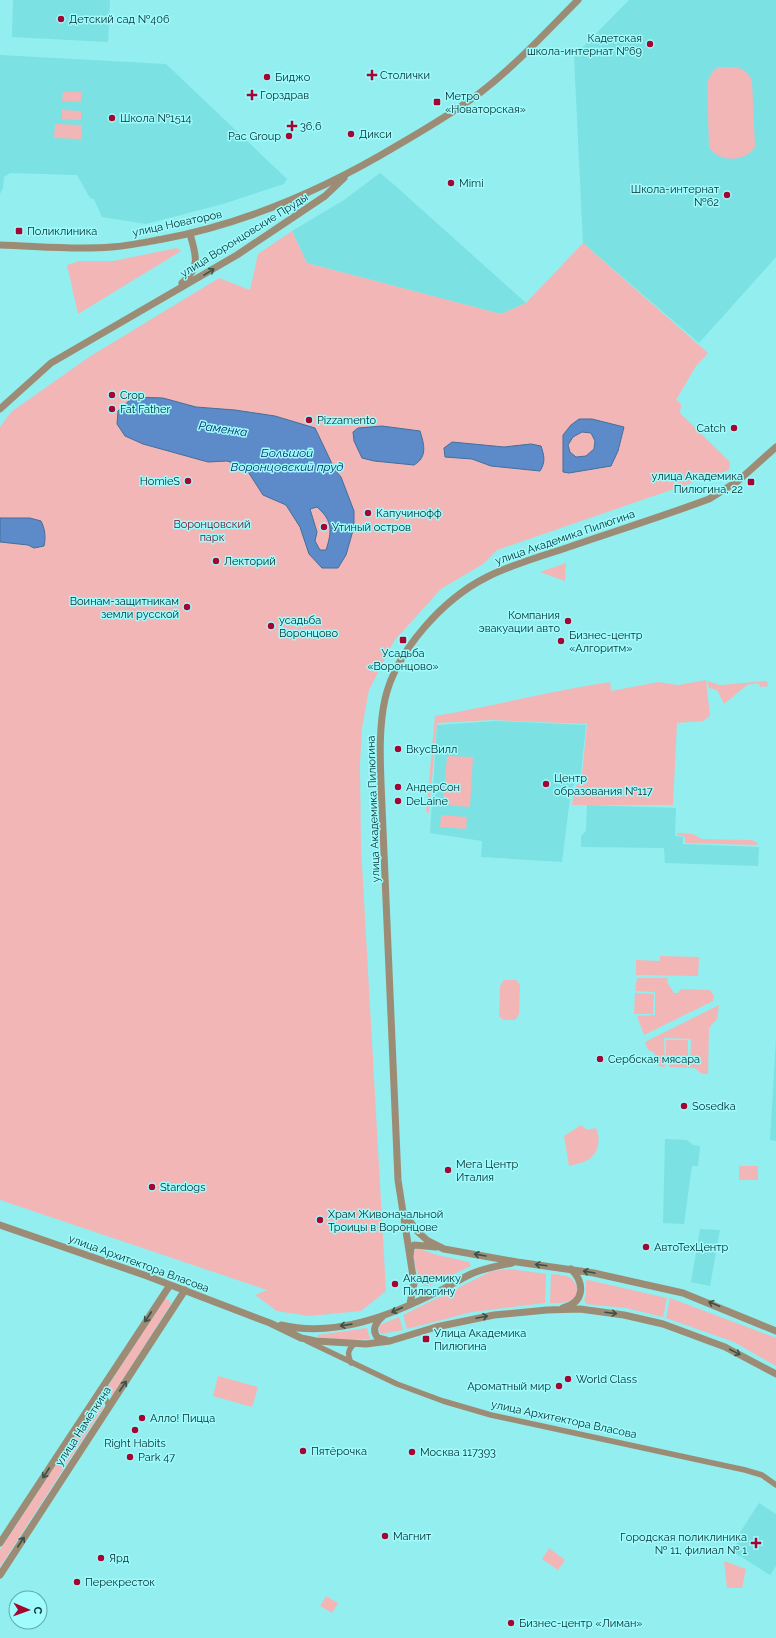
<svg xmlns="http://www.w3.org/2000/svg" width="776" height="1638" font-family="Raleway,sans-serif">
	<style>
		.built { fill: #7be1e3 }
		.green { fill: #f3b6b7 }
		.water { fill: #5d8ac8; stroke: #436f9a; fill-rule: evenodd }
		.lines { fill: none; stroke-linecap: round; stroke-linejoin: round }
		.minor { stroke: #9d8c75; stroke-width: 5.5 }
		.tertiary { stroke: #9d8c75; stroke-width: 7 }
		.oneway { stroke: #3b5048 }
		.poi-dot { fill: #a30631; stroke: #a0fbfd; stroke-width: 1.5 }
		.labels { text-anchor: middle; stroke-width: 3; stroke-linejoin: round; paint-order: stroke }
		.poi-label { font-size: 11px; fill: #062f30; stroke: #a0fbfd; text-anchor: start }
		.street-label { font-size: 11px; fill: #062f30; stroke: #a0fbfd }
		.park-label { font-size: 11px; fill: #760c23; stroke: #a0fbfd }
		.water-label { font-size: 12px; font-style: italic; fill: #012e67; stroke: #a0fbfd }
	</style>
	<rect width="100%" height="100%" fill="#93eeef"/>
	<path class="built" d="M13 0H110L108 42 12 37Z
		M629 0H776V257L699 343 583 243 574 56Z
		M0 55 166 64 287 179 284 184 223 204 146 224 102 217 94 199 90 198 77 175 10 173 4 177 3 188 0 194Z
		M380 173 391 182 526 303 501 314 307 263 292 231 344 200Z
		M496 721 586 725 581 773 571 790 562 862 481 857 482 841 430 833 437 725Z
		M587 805 676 808 675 836 683 837V844L759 847 758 866 665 863 664 848 581 847V836L586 831Z
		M776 1039V1141L770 1140Z
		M665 1139 687 1140 693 1145 700 1146 698 1166H692L684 1224 663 1223Z
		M700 1229 720 1230 710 1286 691 1282Z
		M759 1503 776 1514V1566L770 1575 732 1551 742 1535 739 1534Z"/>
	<path class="green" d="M719 67C733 67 746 65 752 81L755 147C746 162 720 163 709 148L707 82 713 71Z
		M63 92H81V102L62 101Z
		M62 110 81 111V120L62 119Z
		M55 124 82 125 81 139 54 138Z
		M292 231 307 263 501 314 526 303 583 243 708 353 696 366 676 400 681 404 680 413 730 462 729 470 497 550 483 564 441 589 394 641 369 690 362 728 360 764 361 846 386 1291 361 1311 309 1316 277 1311 255 1295 267 1290 0 1200V427L11 412 89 357 219 278 250 290 258 254Z
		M177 248 181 251 78 314 67 265 80 261H113Z
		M566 563 565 581 540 572Z
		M706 680 710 716 703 721 677 723 673 805H572L574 791 582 774 587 724 492 720 437 723 429 813 426 812 435 716C493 706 551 691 610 682L611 691 658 682 678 685Z
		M707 681 720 685 766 681 769 686 760 687 759 683 747 685 724 704 717 690 709 688Z
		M447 756 473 757 470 807 443 805Z
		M441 815 467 817 466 829 440 827Z
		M677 833 693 834 702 839 752 840 759 844 755 845 685 843V837L677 835Z
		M660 956 699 957 698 976 636 975V960L660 961Z
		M637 978H668L667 982 674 993H678L681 989 710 990 714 996 713 1001 644 1035 637 1016 655 1015V992L635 991Z
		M504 980H516L520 984 519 1014 515 1020H503L499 1016 500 986Z
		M635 993 654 994 653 1014H634Z
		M719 1005 717 1019 709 1028 708 1074H702L695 1068 670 1067 668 1064H690L691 1039 664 1038 665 1067 658 1066 654 1052 648 1050 645 1042Z
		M666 1040H688V1062L666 1063Z
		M581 1125 587 1130 596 1128C601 1138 599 1153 588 1160 582 1163 575 1164 569 1166L564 1136Z
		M739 1166H758V1180H739Z
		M417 1248 437 1255 469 1262 471 1266 429 1286H423L419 1281 413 1255 414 1252Z
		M510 1269 546 1274 545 1303 472 1312 407 1329 403 1315 492 1271Z
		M551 1274C566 1276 574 1274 578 1291 574 1304 561 1303 550 1303Z
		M588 1280 667 1298 663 1317 626 1308 586 1304 584 1299 586 1295V1281Z
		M670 1298 776 1338V1366L734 1342 666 1318Z
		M164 1299 169 1300 171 1304 112 1396 109 1392 105 1391Z
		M399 1317 403 1330 381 1334 379 1330 380 1325Z
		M367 1328 370 1339 343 1340 317 1337 318 1335Z
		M218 1376 258 1387 252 1407 213 1396Z
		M99 1402 103 1405V1408L0 1567V1550L96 1403Z
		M549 1548 565 1560 558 1570 542 1559Z
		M724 1561 746 1569 742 1588H727Z
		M326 1596 338 1603 332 1613 320 1606Z"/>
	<path class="water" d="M133 397 163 398 196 407 235 410 275 416 315 428 335 470 341 477 354 511V527L346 555 338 568H322L309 554 300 527 286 505 263 495 245 467 227 461 208 462 143 444 125 436 117 424 118 411ZM317 507C333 521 332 531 326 550H320L315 541 317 532 310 509Z
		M579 419H592L624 427 618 451 611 466 569 473 563 472V435L571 425ZM582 432 591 433 595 441 594 449 586 456 576 457 570 452 568 445 573 437Z
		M382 426 420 431C424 444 428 457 414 465L374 461 362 458 354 441 353 432 358 428Z
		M452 442 504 447 531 444 541 446C544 455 546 462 540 471L491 466 472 459 445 457 444 448Z
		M0 518H30L41 521C45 529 46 537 44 546L34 548 28 545 0 542Z"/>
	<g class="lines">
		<path class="minor" d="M307 1341 397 1384 443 1401 491 1415 745 1470 762 1475 776 1485
			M351 1363C347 1354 348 1350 354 1344
			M95 1399 101 1397C107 1399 110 1404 107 1410"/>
		<path class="tertiary" d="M0 245C37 246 74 250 111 247 128 246 146 242 163 239 247 223 325 189 398 145 427 128 455 112 481 92 516 65 547 31 578 0
			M182 283C201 267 196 255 190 234
			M0 409 51 363 237 255 325 196 344 178
			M403 1212 418 1232 428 1241 444 1249 517 1262 594 1273 683 1293 776 1331
			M0 1225 147 1276 270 1323 301 1338 316 1341 366 1344 390 1341 436 1327 494 1315 547 1310 580 1309 624 1315 663 1324 725 1347 776 1374
			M410 1256 411 1248 414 1245 436 1247
			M410 1304 414 1283 398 1180 381 783C380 756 379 726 385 699 396 651 443 599 487 577 511 565 538 557 563 549 612 532 661 517 709 499L738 481 776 447
			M563 1308C585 1302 585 1283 571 1269
			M383 1316C376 1322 371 1330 378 1338L386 1340
			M281 1325C335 1338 392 1315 439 1291 450 1286 460 1279 471 1274 484 1268 498 1266 512 1263
			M0 1543 170 1285
			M0 1575 185 1290"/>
	</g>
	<defs><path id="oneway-shaft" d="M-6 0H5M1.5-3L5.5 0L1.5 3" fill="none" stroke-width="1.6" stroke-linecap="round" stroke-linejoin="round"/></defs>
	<g class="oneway">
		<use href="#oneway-shaft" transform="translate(209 272) rotate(-31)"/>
		<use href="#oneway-shaft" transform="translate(480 1255) rotate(-170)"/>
		<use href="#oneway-shaft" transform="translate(541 1265) rotate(-173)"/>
		<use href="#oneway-shaft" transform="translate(589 1272) rotate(-170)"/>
		<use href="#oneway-shaft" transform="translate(714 1304) rotate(-157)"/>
		<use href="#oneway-shaft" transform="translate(397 1310) rotate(156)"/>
		<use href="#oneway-shaft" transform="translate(611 1313) rotate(7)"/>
		<use href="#oneway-shaft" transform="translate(148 1317) rotate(123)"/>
		<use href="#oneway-shaft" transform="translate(482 1317) rotate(-12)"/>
		<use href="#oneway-shaft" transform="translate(346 1325) rotate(172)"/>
		<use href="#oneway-shaft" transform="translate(735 1352) rotate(28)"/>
		<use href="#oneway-shaft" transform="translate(123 1386) rotate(-56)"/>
		<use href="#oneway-shaft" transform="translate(46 1473) rotate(123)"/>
		<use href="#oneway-shaft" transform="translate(21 1542) rotate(-57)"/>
	</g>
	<g class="poi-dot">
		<circle cx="61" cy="19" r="4"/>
		<circle cx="650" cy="44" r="4"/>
		<path d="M370 69h4v4h4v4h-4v4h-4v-4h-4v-4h4z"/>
		<circle cx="267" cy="77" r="4"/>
		<path d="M250 89h4v4h4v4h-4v4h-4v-4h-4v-4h4z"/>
		<rect x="433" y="98" width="8" height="8" rx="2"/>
		<circle cx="112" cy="118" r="4"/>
		<path d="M290 120h4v4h4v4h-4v4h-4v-4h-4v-4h4z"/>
		<circle cx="351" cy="134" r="4"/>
		<circle cx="289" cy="136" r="4"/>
		<circle cx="451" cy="183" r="4"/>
		<circle cx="727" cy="195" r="4"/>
		<rect x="15" y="227" width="8" height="8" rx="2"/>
		<circle cx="112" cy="395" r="4"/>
		<circle cx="112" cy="409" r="4"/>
		<circle cx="309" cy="420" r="4"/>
		<circle cx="734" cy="428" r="4"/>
		<circle cx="188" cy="481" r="4"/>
		<rect x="747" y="478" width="8" height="8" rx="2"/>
		<circle cx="368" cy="513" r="4"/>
		<circle cx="324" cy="527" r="4"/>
		<circle cx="216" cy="561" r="4"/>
		<circle cx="187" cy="607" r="4"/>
		<circle cx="568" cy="621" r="4"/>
		<circle cx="271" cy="626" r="4"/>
		<rect x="399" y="636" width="8" height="8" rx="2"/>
		<circle cx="561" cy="641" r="4"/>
		<circle cx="398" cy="749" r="4"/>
		<circle cx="546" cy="784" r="4"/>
		<circle cx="398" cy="787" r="4"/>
		<circle cx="398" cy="801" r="4"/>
		<circle cx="600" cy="1059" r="4"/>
		<circle cx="684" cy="1106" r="4"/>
		<circle cx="448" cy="1170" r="4"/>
		<circle cx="152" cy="1187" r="4"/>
		<circle cx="320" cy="1220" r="4"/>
		<circle cx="646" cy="1247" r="4"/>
		<circle cx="395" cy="1284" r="4"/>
		<rect x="422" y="1335" width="8" height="8" rx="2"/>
		<circle cx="568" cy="1379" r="4"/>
		<circle cx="559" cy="1386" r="4"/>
		<circle cx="142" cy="1418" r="4"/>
		<circle cx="135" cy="1430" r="4"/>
		<circle cx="303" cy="1451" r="4"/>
		<circle cx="412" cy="1452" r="4"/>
		<circle cx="130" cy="1457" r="4"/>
		<circle cx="385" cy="1536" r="4"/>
		<path d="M754 1537h4v4h4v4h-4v4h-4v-4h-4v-4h4z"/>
		<circle cx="101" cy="1558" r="4"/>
		<circle cx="77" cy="1582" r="4"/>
		<circle cx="511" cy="1623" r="4"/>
	</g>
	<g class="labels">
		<g class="poi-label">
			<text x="69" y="23">Детский сад №406</text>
			<text x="642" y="42" text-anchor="end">Кадетская<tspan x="642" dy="13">школа-интернат №69</tspan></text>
			<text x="380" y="79">Столички</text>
			<text x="275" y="81">Биджо</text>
			<text x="260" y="99">Горздрав</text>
			<text x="445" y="100">Метро<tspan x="445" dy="13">«Новаторская»</tspan></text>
			<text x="120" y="122">Школа №1514</text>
			<text x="300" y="130">36,6</text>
			<text x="359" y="138">Дикси</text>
			<text x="281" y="140" text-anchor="end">Pac Group</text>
			<text x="459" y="187">Mimi</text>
			<text x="719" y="193" text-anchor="end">Школа-интернат<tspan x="719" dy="13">№62</tspan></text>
			<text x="27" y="235">Поликлиника</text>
			<text x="120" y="399">Crop</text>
			<text x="120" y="413">Fat Father</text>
			<text x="317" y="424">Pizzamento</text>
			<text x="726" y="432" text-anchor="end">Catch</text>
			<text x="743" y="480" text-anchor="end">улица Академика<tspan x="743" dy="13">Пилюгина, 22</tspan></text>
			<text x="180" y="485" text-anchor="end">HomieS</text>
			<text x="376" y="517">Капучинофф</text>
			<text x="332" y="531">Утиный остров</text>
			<text x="224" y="565">Лекторий</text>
			<text x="179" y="605" text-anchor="end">Воинам-защитникам<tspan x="179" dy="13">земли русской</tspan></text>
			<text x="560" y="619" text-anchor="end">Компания<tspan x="560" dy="13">эвакуации авто</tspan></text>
			<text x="279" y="624">усадьба<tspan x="279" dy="13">Воронцово</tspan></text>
			<text x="569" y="639">Бизнес-центр<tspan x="569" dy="13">«Алгоритм»</tspan></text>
			<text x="403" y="657" text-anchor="middle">Усадьба<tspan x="403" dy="13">«Воронцово»</tspan></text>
			<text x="406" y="753">ВкусВилл</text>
			<text x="554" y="782">Центр<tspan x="554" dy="13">образования №117</tspan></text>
			<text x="406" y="791">АндерСон</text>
			<text x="406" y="805">DeLaine</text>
			<text x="608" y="1063">Сербская мясара</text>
			<text x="692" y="1110">Sosedka</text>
			<text x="456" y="1168">Мега Центр<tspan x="456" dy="13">Италия</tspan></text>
			<text x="160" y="1191">Stardogs</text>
			<text x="328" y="1218">Храм Живоначальной<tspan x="328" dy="13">Троицы в Воронцове</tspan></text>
			<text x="654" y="1251">АвтоТехЦентр</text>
			<text x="403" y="1282">Академику<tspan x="403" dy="13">Пилюгину</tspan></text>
			<text x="434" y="1337">Улица Академика<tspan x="434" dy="13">Пилюгина</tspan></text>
			<text x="576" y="1383">World Class</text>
			<text x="551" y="1390" text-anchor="end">Ароматный мир</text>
			<text x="150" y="1422">Алло! Пицца</text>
			<text x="135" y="1447" text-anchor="middle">Right Habits</text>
			<text x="311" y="1455">Пятёрочка</text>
			<text x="420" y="1456">Москва 117393</text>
			<text x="138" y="1461">Park 47</text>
			<text x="393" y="1540">Магнит</text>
			<text x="747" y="1541" text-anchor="end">Городская поликлиника<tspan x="747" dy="13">№ 11, филиал № 1</tspan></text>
			<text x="109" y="1562">Ярд</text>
			<text x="85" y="1586">Перекресток</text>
			<text x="519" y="1627">Бизнес-центр «Лиман»</text>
		</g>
		<g class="street-label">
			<text transform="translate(177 223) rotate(-12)" y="4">улица Новаторов</text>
			<text transform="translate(244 235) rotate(-32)" y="4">улица Воронцовские Пруды</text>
			<text transform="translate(565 537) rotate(-19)" y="4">улица Академика Пилюгина</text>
			<text transform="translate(373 809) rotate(-92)" y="4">улица Академика Пилюгина</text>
			<text transform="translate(139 1263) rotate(20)" y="4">улица Архитектора Власова</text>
			<text transform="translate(564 1419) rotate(12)" y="4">улица Архитектора Власова</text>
			<text transform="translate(83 1426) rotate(-57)" y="4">улица Намёткина</text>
		</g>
		<g class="park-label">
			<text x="212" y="528">Воронцовский<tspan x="212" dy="13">парк</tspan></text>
		</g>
		<g class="water-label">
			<text transform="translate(223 429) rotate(8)" y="4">Раменка</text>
			<text x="287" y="457">Большой<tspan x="287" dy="14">Воронцовский пруд</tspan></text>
		</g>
	</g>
	<g transform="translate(28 1610) rotate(92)"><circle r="19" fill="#a0fbfd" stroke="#62a9ab"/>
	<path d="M0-3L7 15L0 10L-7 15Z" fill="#a30631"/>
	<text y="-6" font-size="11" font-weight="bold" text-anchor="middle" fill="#062f30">С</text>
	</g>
</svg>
